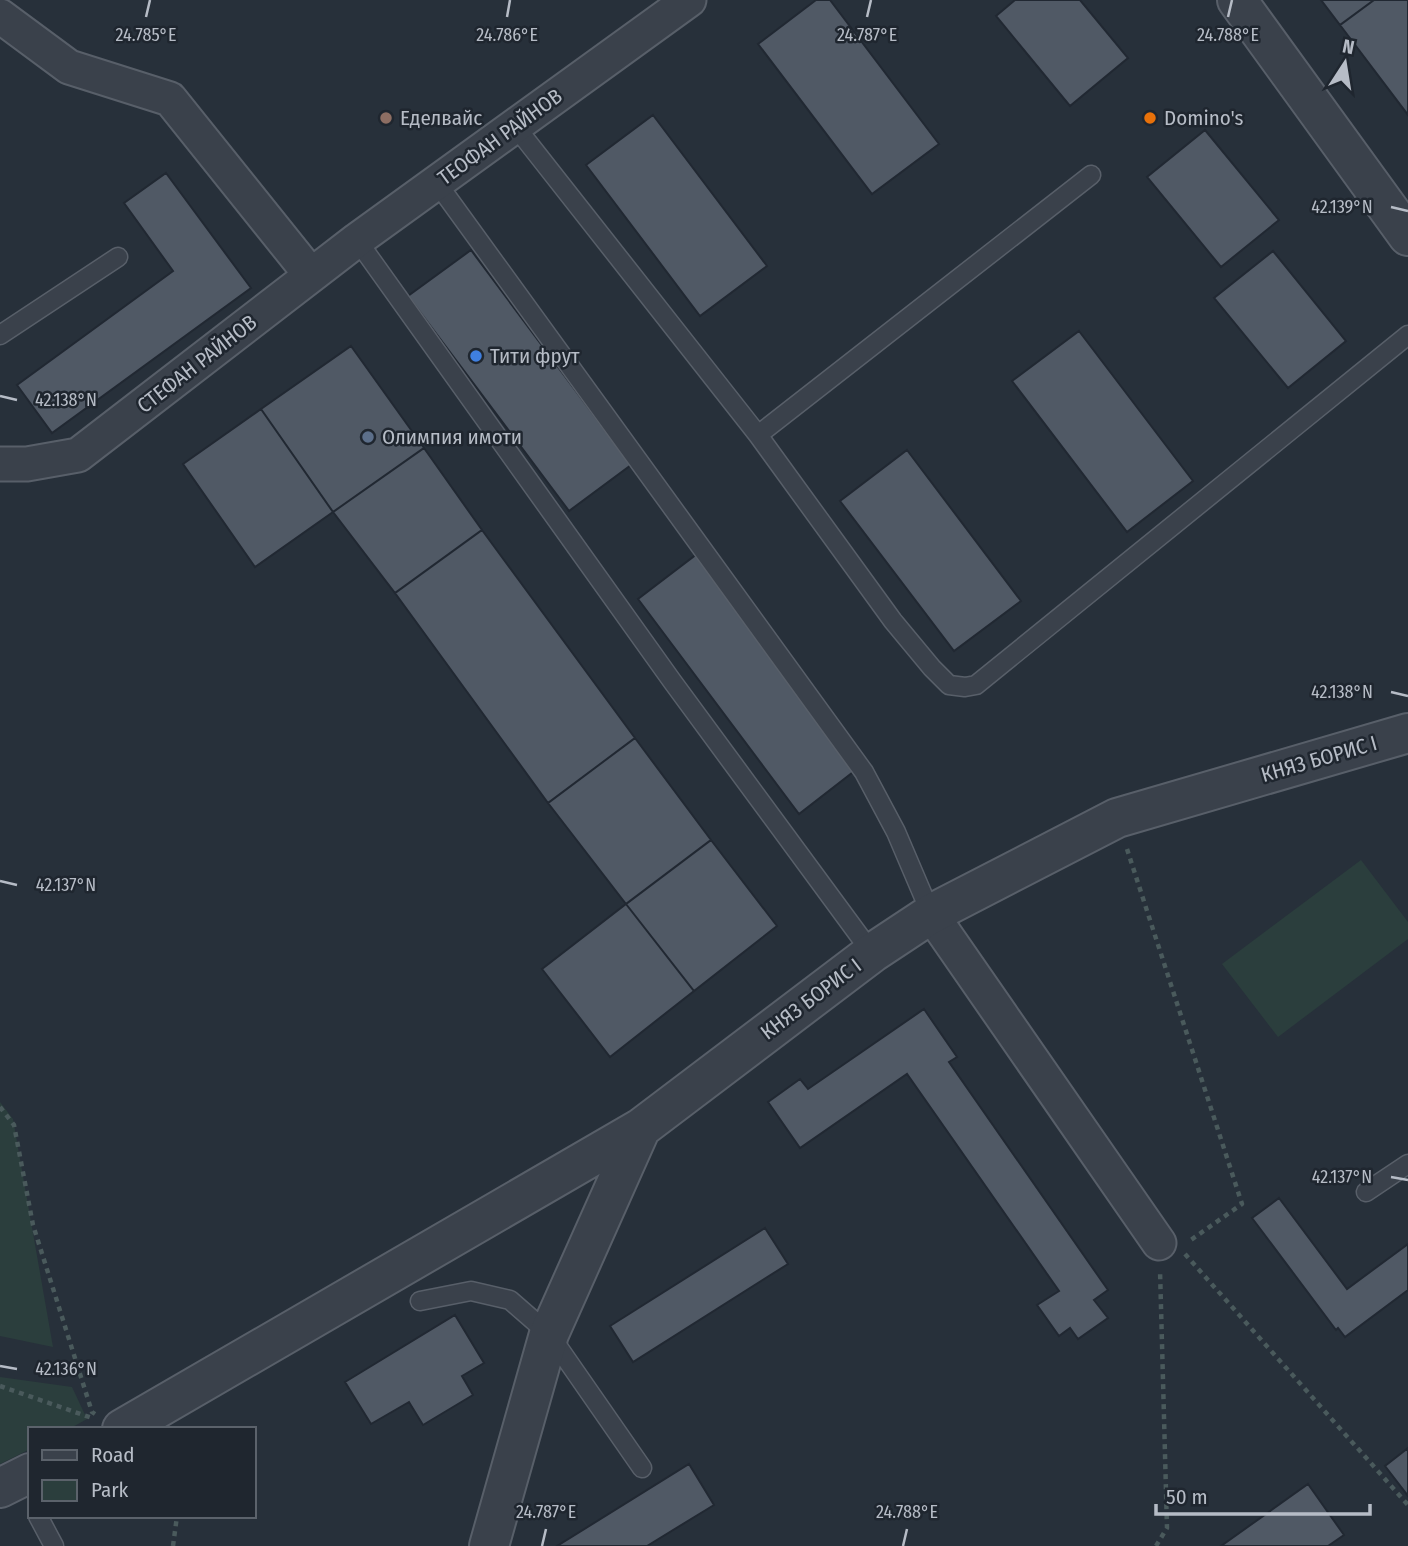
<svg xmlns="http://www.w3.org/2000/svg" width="1408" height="1546" font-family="'Fira Sans Condensed',sans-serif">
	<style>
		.green { fill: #2b3e3d }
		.building { fill: #505965; stroke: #212832; stroke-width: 2 }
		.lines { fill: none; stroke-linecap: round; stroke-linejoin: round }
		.service-casing { stroke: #585f69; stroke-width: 21 }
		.minor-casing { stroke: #585f69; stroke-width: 37 }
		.tertiary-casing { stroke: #585f69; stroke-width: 42 }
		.path { stroke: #4a5a5c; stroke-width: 4.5; stroke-dasharray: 5 5; stroke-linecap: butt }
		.service { stroke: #3a414b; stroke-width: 18 }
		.minor { stroke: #3a414b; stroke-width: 33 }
		.tertiary { stroke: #3a414b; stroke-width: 38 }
		.ticks { fill: none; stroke: #b6bcc6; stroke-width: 2.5 }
		.education-dot { fill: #8d6e63; stroke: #1f262f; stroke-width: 2.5 }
		.food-dot { fill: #e8710a; stroke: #1f262f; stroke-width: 2.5 }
		.shop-dot { fill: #3f7fe0; stroke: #1f262f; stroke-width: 2.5 }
		.service-dot { fill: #5c6f8a; stroke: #1f262f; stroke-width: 2.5 }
		.labels { text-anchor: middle; stroke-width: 5; stroke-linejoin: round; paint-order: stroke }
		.poi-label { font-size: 21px; fill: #b6bcc6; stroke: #1f262f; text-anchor: start }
		.street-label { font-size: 21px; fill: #b6bcc6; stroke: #1f262f }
		.ticks-label { font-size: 18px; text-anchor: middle; fill: #b6bcc6; stroke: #1f262f; stroke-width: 5; stroke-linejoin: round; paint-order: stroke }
	</style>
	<rect width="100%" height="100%" fill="#27303a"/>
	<path class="green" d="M1361 860 1408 922V939L1278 1037 1222 964Z
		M0 1102 13 1119 53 1347 0 1336Z
		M0 1377 72 1387 87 1419 69 1429H30V1449L0 1464Z"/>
	<path class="building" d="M816 0H830L939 144 872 194 758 44Z
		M1015 0H1080L1128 58 1070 106 996 16Z
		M1321 0H1374L1340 25Z
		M1374 0H1408V115L1340 25Z
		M653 115 767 266 700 316 586 165Z
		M1205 130 1279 220 1221 267 1147 177Z
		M166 173 251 288 52 433 17 385 173 271 124 203Z
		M471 250 631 465 569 511 408 296Z
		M1273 251 1346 341 1288 388 1214 298Z
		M1079 331 1193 481 1127 532 1012 381Z
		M351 346 424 448 333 512 261 409Z
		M261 409 333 512 255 567 183 464Z
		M424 448 482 530 395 593 333 512Z
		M907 450 1021 601 954 651 840 501Z
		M482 530 635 738 548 803 395 593Z
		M697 554 857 769 799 814 638 599Z
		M635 738 711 840 626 904 548 803Z
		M711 840 777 926 694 991 626 904Z
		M626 904 694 991 610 1057 542 969Z
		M924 1009 957 1057 949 1062 1108 1290 1094 1300 1108 1318 1078 1339 1070 1328 1059 1336 1037 1305 1059 1291 907 1074 800 1148 768 1102 800 1079 808 1089Z
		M1279 1198 1347 1289 1408 1244V1290L1345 1337 1338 1328 1336 1330 1252 1218Z
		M765 1228 788 1264 633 1362 610 1326Z
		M455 1315 484 1363 462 1376 473 1395 423 1425 409 1402 371 1424 345 1382Z
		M1408 1448V1496L1385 1466Z
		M689 1464 714 1505 647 1546H557Z
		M1308 1484 1344 1535 1328 1546H1221Z"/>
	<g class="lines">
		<g class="service-casing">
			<path id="service" d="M515 126 758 435 893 621 932 668 949 685 965 687 976 685 1408 335
				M437 183 864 772 896 832 931 914
				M357 240 672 681 872 953
				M0 335 118 257
				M758 435 1091 175
				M1366 1192 1408 1164
				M420 1301 471 1291 510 1300 549 1334 642 1468
				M38 1516 54 1546"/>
		</g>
		<g class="minor-casing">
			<path id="minor" d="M0 16 69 67 170 99 311 275
				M0 464H27L78 455 357 240 689 0
				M931 914 1159 1243"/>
		</g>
		<g class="tertiary-casing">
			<path id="tertiary" d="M1237 0 1408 236
				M122 1429 641 1128 872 953 931 914 1117 818 1408 733
				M0 1488 30 1473
				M489 1546 549 1334 641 1128"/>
		</g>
		<path class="path" d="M1127 849 1242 1204 1188 1242
			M0 1107 14 1125 33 1225 92 1412 95 1414
			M1185 1254 1408 1505
			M0 1386 92 1418
			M173 1546 177 1516
			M1156 1546 1167 1528 1160 1270"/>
		<use href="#service" class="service"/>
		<use href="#minor" class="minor"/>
		<use href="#tertiary" class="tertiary"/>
	</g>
	<path class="ticks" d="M146 17 150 0M507 17 510 0M867 17 871 0M1228 17 1232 0M1391 207 1408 211M0 396 17 400M1391 692 1408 696M0 881 17 885M1391 1177 1408 1180M0 1366 17 1369M542 1546 546 1529M903 1546 907 1529"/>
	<circle class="education-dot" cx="386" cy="118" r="7"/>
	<circle class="food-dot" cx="1150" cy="118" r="7"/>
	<circle class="shop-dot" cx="476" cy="356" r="7"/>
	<circle class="service-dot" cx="368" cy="437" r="7"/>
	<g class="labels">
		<g class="poi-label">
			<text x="400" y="125">Еделвайс</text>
			<text x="1164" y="125">Domino's</text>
			<text x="490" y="363">Тити фрут</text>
			<text x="382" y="444">Олимпия имоти</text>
		</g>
		<g class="street-label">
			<text transform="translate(500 137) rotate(-36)" y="7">ТЕОФАН РАЙНОВ</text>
			<text transform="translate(197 364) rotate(-38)" y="7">СТЕФАН РАЙНОВ</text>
			<text transform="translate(1319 759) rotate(-16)" y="7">КНЯЗ БОРИС I</text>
			<text transform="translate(811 999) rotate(-37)" y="7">КНЯЗ БОРИС I</text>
		</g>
	</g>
	<g class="ticks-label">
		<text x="146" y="41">24.785°E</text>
		<text x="507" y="41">24.786°E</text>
		<text x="867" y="41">24.787°E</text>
		<text x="1228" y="41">24.788°E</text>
		<text x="1342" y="213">42.139°N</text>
		<text x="66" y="406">42.138°N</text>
		<text x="1342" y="698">42.138°N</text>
		<text x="66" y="891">42.137°N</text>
		<text x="1342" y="1183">42.137°N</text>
		<text x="66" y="1375">42.136°N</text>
		<text x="546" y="1518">24.787°E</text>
		<text x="907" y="1518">24.788°E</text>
	</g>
	<rect x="28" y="1427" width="228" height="91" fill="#1f262f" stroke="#5b626b" stroke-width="2"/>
	<rect x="42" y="1450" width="35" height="10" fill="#3a414b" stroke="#5b626b" stroke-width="2"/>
	<text x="91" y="1462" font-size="21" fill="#b6bcc6">Road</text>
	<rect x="42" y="1480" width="35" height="21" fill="#2b3e3d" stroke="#5b626b" stroke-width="2"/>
	<text x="91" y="1497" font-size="21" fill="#b6bcc6">Park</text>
	<g transform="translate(1345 63) rotate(12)" stroke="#1f262f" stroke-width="5" paint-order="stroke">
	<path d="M0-5L12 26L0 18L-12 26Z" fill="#b6bcc6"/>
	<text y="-10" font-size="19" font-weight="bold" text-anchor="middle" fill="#b6bcc6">N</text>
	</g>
	<path d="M1156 1504v10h214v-10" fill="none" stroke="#b6bcc6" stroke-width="3.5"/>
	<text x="1166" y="1504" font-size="21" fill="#b6bcc6" stroke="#1f262f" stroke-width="5" paint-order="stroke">50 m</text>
</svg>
